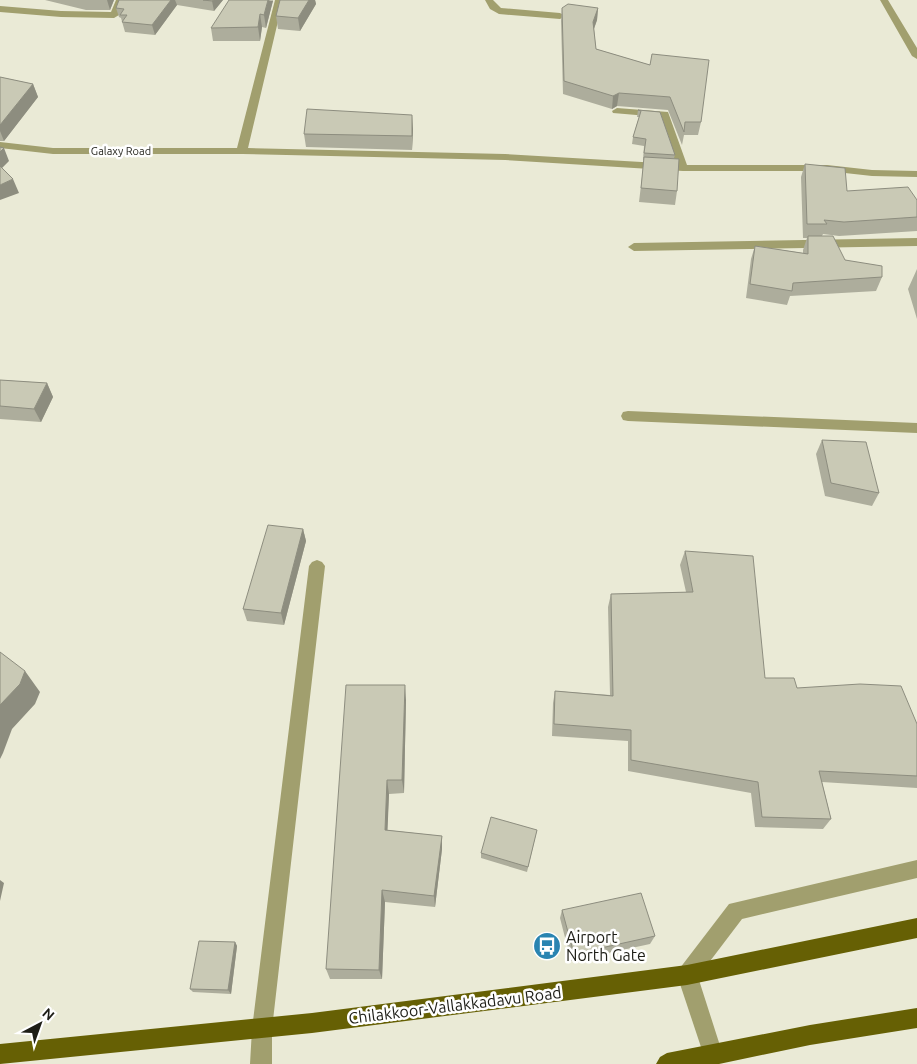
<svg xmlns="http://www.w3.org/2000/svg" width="917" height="1064" font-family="Ubuntu,sans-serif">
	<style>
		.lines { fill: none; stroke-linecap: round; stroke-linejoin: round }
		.minor { fill: #a19f6e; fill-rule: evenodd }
		.major { fill: #666004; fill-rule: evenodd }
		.wall { fill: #adad9c }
		.shaded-wall { fill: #8d8d7f }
		.building { fill: #c9c9b5; stroke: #8d8d7f }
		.labels { text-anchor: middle; stroke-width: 5; stroke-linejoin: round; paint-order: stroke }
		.far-street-label { font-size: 11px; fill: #1e1e17; stroke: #fff }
		.near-poi-label { font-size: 16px; fill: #1e1e17; stroke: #fff; text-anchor: start }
		.near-street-label { font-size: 16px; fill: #1e1e17; stroke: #fff }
	</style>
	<rect width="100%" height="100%" fill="#eaead6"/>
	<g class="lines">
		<path class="minor" d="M116 0H124L119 15 114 18 61 17 0 12V6L61 11 111 12Z
			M275 0H283L248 148 505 154 676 164 660 117 613 113 612 111 617 108 668 112 687 165H827L872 170 917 171V177L872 176 827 171H683L505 160 242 154H53L0 148V142L53 148H237Z
			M485 0H493L501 8 560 13 565 16 560 19 499 14 490 9Z
			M880 0H888L917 48V59L912 56Z
			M917 238V246L634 251 628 247 634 243Z
			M628 411 917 423V433L628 421 623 420 621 416 623 412Z
			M317 560 322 562 325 566 272 1029V1064H250L252 1029 309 566 312 562Z
			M917 860V878L742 919 698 977 723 1055 720 1062 717 1064 706 1062 677 975 680 968 729 904Z"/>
		<path class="major" d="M917 918V938L687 985 312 1033 0 1064V1044L312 1013 687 965Z
			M917 1008V1028L810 1045 719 1064H656L660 1057 667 1053 810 1025Z"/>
	</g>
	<path class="wall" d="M45 0H114L110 10H86Z
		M119 0H223L214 11 177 5 155 35 125 32 121 18 119 17 116 8Z
		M273 0 266 28 262 27 260 41H213L211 28Z
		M280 0H315L316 4 300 31 278 29 276 16Z
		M562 8H598L597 20 594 29 596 49 650 65 701 122 698 135H684L682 145 668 110 617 106 612 109 563 94 561 21Z
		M0 77 33 84 38 97 4 141H0Z
		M638 110 660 112 675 155 674 158 677 191 675 205 639 202 644 160H643L644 146 632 144 633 137 639 117H637Z
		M413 129 412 150 306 147 304 134Z
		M805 164 847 191 917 200V231L839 236 823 234 822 236 845 260 882 277 876 291 790 296 787 305 746 298 751 259 755 246 803 253V250L807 238H803L801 177Z
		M917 269V319L908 289Z
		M0 380 47 383 53 397 41 422 0 419Z
		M822 440 879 493 872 506 825 496 816 454Z
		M303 529 306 541 284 625 247 621 243 609Z
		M685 551 765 678 917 724V788L822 782 831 819 823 829 755 827 751 793 628 771V741L552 736 553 703 555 691 610 695 608 607 611 594 686 592 680 565Z
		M406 700 404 793 389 794 387 830 442 836V849L435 907 385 902 382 979H330L326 969Z
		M537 830 527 872 481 858V853Z
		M562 910 655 936 650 944 571 961 560 918Z
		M235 942 237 946 231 994 193 992 190 989Z"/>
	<path class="shaded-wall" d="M107 0H114L110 10Z
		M171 0H175L177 5 155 35 152 25Z
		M214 0H223L214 11 212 1Z
		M268 0 273 1 266 28 264 15Z
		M309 0H315L316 4 300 31 298 18Z
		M598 8 597 20 592 34 593 22Z
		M260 14 262 27 260 41 258 27Z
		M33 84 38 97 4 141 0 131V125Z
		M619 93 617 106 612 109 613 96Z
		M412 115 413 129 412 150Z
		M4 148 9 161 0 170V152Z
		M13 179 19 193 0 200V185Z
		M47 383 53 397 41 422 34 409Z
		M303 529 306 541 284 625 281 613Z
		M25 671 40 692 35 704 12 729 3 753 0 759V705Z
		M405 685 406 700 404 793 402 780Z
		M387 780 389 794 387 843 385 830Z
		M442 836V849L435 907 434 896Z
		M0 880 4 883 0 901Z
		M382 890 385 902 382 979 379 970Z
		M235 942 237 946 231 994 228 990Z"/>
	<path class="building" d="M119 0H171L152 25 122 22 127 15H120L124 9 116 8Z
		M203 0H214L212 1Z
		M229 0H268L264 15 260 14 258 27 211 28Z
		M280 0H309L298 18 276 16Z
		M568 4 598 8 593 22 596 49 650 65 652 54 709 60 701 122H685L684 132 670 97 619 93 613 96 564 81 562 8Z
		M0 77 33 84 0 125Z
		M307 109 412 115V136L304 134Z
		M638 110 660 112 675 155 644 153 646 139 633 137 641 111Z
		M0 147 4 148 0 152Z
		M644 157 679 159 677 191 641 188Z
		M805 164 845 168 847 191 908 187 917 200V217L844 222 824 220 827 224H807Z
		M0 166 13 179 0 185Z
		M808 236H833L845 260 882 266V277L793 283 792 291 750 284 755 246 808 254Z
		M0 380 47 383 34 409 0 406Z
		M822 440 866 442 879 493 831 483Z
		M268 525 303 529 281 613 243 609Z
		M685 551 753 556 765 678H794L797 688 860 684 901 686 917 724V776L819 771 831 819 762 817 758 782 631 760V730L554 724 555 691 613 696 611 594 693 592Z
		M0 652 25 671 20 684 0 705Z
		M346 685H405L402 780H387L385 830 442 836 434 896 382 890 379 970 326 969Z
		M491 817 537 830 528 867 481 853Z
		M641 893 655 936 574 954 562 910Z
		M199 941 235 942 228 990 190 989Z"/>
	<defs>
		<g id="bus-disc" transform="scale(1.4375)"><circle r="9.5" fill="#2984b1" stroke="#fff"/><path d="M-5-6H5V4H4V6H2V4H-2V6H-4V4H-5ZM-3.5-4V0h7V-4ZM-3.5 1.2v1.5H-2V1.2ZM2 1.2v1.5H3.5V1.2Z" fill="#fff"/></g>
	</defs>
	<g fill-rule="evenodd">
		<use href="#bus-disc" x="547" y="946"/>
	</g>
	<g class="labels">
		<g class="far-street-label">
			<text x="121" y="155">Galaxy Road</text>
		</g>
		<g class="near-poi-label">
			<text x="566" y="943">Airport<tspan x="566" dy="18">North Gate</tspan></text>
		</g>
		<g class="near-street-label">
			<text transform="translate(455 1005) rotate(-7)" y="6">Chilakkoor-Vallakkadavu Road</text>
		</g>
	</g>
	<g transform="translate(40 1024) rotate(41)" stroke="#ffffff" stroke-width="4" paint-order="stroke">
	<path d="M0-4L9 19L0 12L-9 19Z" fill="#1e1e17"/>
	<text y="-8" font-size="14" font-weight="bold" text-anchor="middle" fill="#1e1e17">N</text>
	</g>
</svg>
